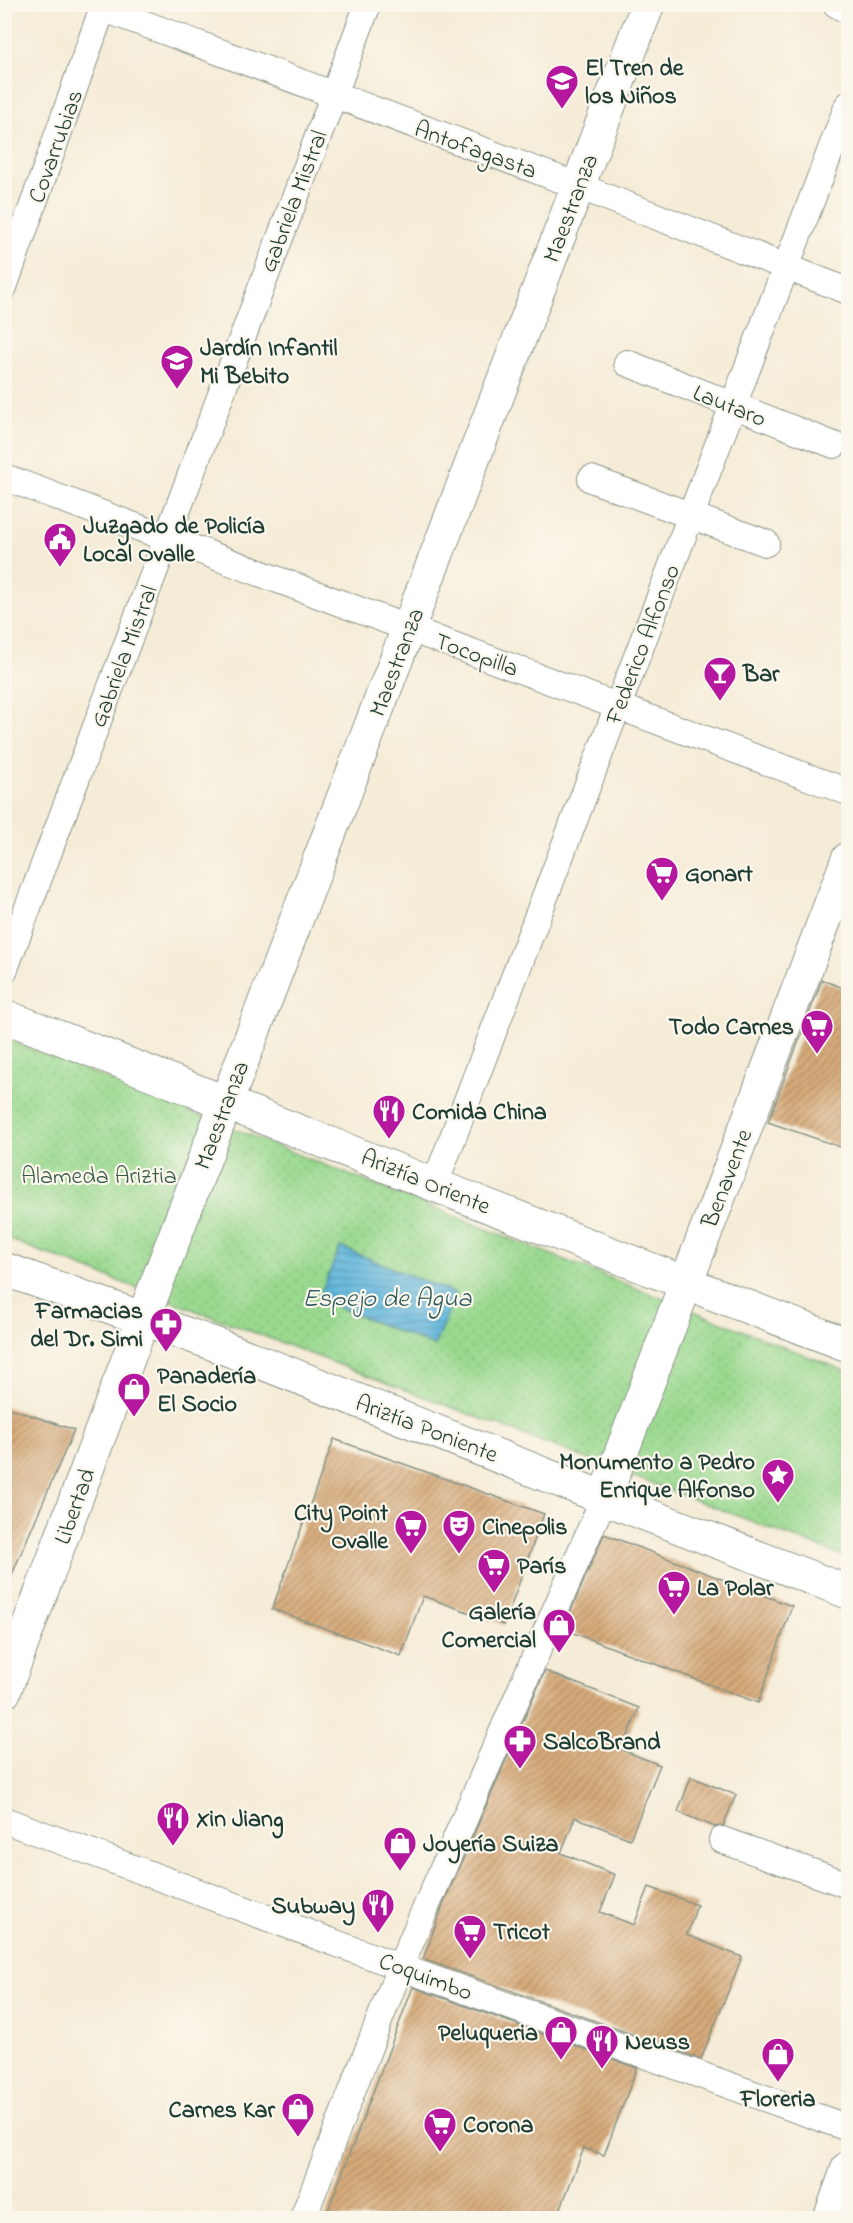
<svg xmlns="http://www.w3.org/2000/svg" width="853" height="2223" font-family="'Indie Flower',sans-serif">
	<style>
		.green { fill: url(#green-dots); stroke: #5c8b62; stroke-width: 1.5 }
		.water { fill: url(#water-rules); stroke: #407a88; stroke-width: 1.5 }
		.building { fill: url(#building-hatch) }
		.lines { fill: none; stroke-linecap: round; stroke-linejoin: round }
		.street-casing { stroke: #8a9486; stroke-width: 28 }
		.secondary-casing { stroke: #8a9486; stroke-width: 35 }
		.primary-casing { stroke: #8a9486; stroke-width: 35 }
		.street { stroke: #fff; stroke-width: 26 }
		.secondary { stroke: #fff; stroke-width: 33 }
		.primary { stroke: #fff; stroke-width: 33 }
		.labels { text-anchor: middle; stroke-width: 4.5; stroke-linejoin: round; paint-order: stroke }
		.poi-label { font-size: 24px; font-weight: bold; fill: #1f3d34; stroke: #fbf7ec; text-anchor: start }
		.street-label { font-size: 24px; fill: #1f3d34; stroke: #fbf7ec }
		.park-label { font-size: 24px; fill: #385c46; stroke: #fbf7ec }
		.water-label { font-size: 26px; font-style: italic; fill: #2f5b5e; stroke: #fbf7ec }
	</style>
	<defs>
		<pattern id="green-dots" width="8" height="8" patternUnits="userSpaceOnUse" patternTransform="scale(1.5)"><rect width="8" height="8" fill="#9ad98f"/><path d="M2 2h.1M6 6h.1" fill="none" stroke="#84bb7c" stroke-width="1.8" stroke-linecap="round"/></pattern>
		<pattern id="water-rules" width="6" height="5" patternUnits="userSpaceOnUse" patternTransform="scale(1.5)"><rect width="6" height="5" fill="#60b6dd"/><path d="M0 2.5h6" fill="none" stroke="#4f95b4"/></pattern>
		<pattern id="building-hatch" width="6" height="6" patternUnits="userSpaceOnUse" patternTransform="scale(1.5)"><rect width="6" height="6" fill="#d7ab7a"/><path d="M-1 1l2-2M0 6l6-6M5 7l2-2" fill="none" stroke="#ae8c65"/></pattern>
	</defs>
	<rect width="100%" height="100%" fill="#fbf7ec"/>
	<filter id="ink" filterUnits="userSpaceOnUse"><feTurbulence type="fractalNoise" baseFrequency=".0167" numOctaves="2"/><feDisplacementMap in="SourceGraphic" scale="12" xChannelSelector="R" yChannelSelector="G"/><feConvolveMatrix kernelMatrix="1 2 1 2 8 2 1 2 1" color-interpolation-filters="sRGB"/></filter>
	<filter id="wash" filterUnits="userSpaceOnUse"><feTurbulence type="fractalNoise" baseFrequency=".008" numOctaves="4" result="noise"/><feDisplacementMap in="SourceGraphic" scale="24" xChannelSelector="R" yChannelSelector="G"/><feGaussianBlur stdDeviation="1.35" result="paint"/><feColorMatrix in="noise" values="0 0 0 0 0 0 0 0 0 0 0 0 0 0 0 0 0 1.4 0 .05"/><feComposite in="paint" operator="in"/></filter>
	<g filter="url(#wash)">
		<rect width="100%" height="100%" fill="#f5ecd7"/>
		<path class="green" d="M4 1038 848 1372V1558L5 1238Z"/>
		<path class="water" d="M340 1247 456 1294 434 1346 318 1299Z"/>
		<g id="blocks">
			<path class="building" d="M822 980 849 990V1150L768 1122Z
				M4 1406 74 1430 4 1593Z
				M334 1439 544 1514 504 1625 423 1596 401 1656 272 1609Z
				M604 1534 792 1606 758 1703 563 1629Z
				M545 1671 639 1708 622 1750 660 1765 630 1839 575 1817 561 1853 615 1875 600 1912 634 1925 649 1887 697 1905 687 1935 742 1957 701 2059 423 1959 445 1900Z
				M691 1777 736 1795 723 1826 715 1827 678 1812Z
				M413 1987 637 2068 604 2155 584 2148 557 2218H325Z"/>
		</g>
	</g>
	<g filter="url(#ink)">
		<use href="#blocks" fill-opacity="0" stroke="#8a9486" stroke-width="1.5"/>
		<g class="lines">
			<g class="street-casing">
				<path id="street" d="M836 4 848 11
					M102 8 578 186 848 291
					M4 287 104 4
					M627 363 834 445
					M4 477C285 583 567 688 848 792
					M591 479 766 543
					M4 971 368 4
					M435 1184 848 105
					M4 1820 400 1967 848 2128
					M722 1840 848 1885
					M303 2218 400 1967 604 1498"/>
			</g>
			<g class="secondary-casing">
				<path id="secondary" d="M604 1498 848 1592"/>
			</g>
			<g class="primary-casing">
				<path id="primary" d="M4 1016C286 1125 566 1239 848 1345
					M4 1269 217 1345 604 1498 848 859
					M4 1692 143 1319 648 4
					M830 2218 848 2168"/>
			</g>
			<use href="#street" class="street"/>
			<use href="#secondary" class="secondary"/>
			<use href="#primary" class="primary"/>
		</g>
	</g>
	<defs>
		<g id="school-pin" transform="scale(1.725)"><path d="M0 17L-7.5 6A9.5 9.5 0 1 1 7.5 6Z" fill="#b5179e" stroke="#fbf7ec"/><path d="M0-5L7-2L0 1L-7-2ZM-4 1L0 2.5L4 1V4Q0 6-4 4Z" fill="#fff"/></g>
		<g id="civic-pin" transform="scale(1.725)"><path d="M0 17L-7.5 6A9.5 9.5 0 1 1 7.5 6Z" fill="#b5179e" stroke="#fbf7ec"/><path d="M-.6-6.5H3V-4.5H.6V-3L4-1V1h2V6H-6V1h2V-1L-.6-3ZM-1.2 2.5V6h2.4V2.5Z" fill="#fff"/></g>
		<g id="bar-pin" transform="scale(1.725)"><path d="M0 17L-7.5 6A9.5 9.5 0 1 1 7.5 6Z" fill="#b5179e" stroke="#fbf7ec"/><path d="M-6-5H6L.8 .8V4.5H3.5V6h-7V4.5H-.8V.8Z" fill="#fff"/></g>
		<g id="supermarket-pin" transform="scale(1.725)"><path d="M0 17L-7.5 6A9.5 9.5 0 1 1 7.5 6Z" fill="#b5179e" stroke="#fbf7ec"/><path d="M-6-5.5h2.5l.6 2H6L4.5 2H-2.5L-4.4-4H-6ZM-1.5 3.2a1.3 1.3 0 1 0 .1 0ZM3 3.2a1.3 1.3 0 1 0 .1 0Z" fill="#fff"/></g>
		<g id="restaurant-pin" transform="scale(1.725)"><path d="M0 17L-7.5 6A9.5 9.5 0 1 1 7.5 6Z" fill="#b5179e" stroke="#fbf7ec"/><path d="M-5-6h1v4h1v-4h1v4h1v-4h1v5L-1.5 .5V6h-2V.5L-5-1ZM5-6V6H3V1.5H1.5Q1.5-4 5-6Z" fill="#fff"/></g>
		<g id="pharmacy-pin" transform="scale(1.725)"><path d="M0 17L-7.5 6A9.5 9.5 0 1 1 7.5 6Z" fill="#b5179e" stroke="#fbf7ec"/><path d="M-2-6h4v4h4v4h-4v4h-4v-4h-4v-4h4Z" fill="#fff"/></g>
		<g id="shop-pin" transform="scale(1.725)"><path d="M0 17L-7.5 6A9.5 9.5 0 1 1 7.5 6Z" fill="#b5179e" stroke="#fbf7ec"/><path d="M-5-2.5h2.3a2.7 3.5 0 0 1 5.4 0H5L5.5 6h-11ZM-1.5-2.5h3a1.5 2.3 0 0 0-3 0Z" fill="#fff"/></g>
		<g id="sight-pin" transform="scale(1.725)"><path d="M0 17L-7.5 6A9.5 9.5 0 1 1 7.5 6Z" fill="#b5179e" stroke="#fbf7ec"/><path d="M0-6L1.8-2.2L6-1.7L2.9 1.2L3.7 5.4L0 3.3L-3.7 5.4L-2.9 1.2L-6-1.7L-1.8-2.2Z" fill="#fff"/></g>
		<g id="theatre-pin" transform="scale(1.725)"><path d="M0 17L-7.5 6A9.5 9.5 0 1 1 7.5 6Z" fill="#b5179e" stroke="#fbf7ec"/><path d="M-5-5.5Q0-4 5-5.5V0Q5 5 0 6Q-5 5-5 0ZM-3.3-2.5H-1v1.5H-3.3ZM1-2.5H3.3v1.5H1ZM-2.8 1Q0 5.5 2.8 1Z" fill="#fff"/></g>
	</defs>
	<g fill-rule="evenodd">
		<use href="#school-pin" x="562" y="81"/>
		<use href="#school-pin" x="177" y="361"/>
		<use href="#civic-pin" x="60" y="539"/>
		<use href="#bar-pin" x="720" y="673"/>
		<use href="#supermarket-pin" x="662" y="873"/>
		<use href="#supermarket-pin" x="817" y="1026"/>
		<use href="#restaurant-pin" x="389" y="1111"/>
		<use href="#pharmacy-pin" x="166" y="1324"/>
		<use href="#shop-pin" x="134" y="1389"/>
		<use href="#sight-pin" x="778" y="1475"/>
		<use href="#supermarket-pin" x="411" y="1526"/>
		<use href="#theatre-pin" x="459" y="1526"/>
		<use href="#supermarket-pin" x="494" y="1565"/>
		<use href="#supermarket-pin" x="674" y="1587"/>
		<use href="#shop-pin" x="559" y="1625"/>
		<use href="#pharmacy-pin" x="520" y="1741"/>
		<use href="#restaurant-pin" x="173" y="1818"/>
		<use href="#shop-pin" x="400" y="1843"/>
		<use href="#restaurant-pin" x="378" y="1905"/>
		<use href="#supermarket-pin" x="470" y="1931"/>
		<use href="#shop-pin" x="561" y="2032"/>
		<use href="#restaurant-pin" x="602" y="2041"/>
		<use href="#shop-pin" x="778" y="2054"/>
		<use href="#shop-pin" x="298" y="2109"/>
		<use href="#supermarket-pin" x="440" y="2124"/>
	</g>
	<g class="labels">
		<g class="poi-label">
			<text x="585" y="75">El Tren de<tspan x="585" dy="28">los Niños</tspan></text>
			<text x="200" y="355">Jardín Infantil<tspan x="200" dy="28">Mi Bebito</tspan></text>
			<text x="83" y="533">Juzgado de Policía<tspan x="83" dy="28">Local Ovalle</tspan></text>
			<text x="743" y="681">Bar</text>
			<text x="685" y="881">Gonart</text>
			<text x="794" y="1034" text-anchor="end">Todo Carnes</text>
			<text x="412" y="1119">Comida China</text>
			<text x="143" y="1318" text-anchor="end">Farmacias<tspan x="143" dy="28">del Dr. Simi</tspan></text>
			<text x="157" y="1383">Panadería<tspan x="157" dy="28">El Socio</tspan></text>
			<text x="755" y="1469" text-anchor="end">Monumento a Pedro<tspan x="755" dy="28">Enrique Alfonso</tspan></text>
			<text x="388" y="1520" text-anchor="end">City Point<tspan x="388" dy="28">Ovalle</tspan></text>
			<text x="482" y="1534">Cinepolis</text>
			<text x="517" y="1573">París</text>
			<text x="697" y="1595">La Polar</text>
			<text x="536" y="1619" text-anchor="end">Galería<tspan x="536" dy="28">Comercial</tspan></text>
			<text x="543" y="1749">SalcoBrand</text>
			<text x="196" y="1826">Xin Jiang</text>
			<text x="423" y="1851">Joyería Suiza</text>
			<text x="355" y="1913" text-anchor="end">Subway</text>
			<text x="493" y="1939">Tricot</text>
			<text x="538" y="2040" text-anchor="end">Peluqueria</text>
			<text x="625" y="2049">Neuss</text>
			<text x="778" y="2106" text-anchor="middle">Floreria</text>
			<text x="275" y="2117" text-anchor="end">Carnes Kar</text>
			<text x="463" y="2132">Corona</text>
		</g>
		<g class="street-label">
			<text transform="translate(55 146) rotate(-70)" y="8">Covarrubias</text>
			<text transform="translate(476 149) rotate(20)" y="8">Antofagasta</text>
			<text transform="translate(293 201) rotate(-69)" y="8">Gabriela Mistral</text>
			<text transform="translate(570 208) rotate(-69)" y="8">Maestranza</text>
			<text transform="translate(730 405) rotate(22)" y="8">Lautaro</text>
			<text transform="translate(642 644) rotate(-69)" y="8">Federico Alfonso</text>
			<text transform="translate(477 654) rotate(20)" y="8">Tocopilla</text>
			<text transform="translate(123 656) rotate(-69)" y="8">Gabriela Mistral</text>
			<text transform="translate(396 662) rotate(-69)" y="8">Maestranza</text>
			<text transform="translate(221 1115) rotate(-69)" y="8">Maestranza</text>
			<text transform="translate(726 1178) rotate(-69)" y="8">Benavente</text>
			<text transform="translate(426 1181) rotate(22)" y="8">Ariztía Oriente</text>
			<text transform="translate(427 1428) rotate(21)" y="8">Ariztía Poniente</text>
			<text transform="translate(74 1506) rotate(-70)" y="8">Libertad</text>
			<text transform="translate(426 1976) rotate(20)" y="8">Coquimbo</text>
		</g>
		<g class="park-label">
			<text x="99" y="1183">Alameda Ariztia</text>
		</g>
		<g class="water-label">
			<text x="387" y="1306">Espejo de Agua</text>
		</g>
	</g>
	<rect width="853" height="2223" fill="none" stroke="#fbf7ec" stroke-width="24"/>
</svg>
